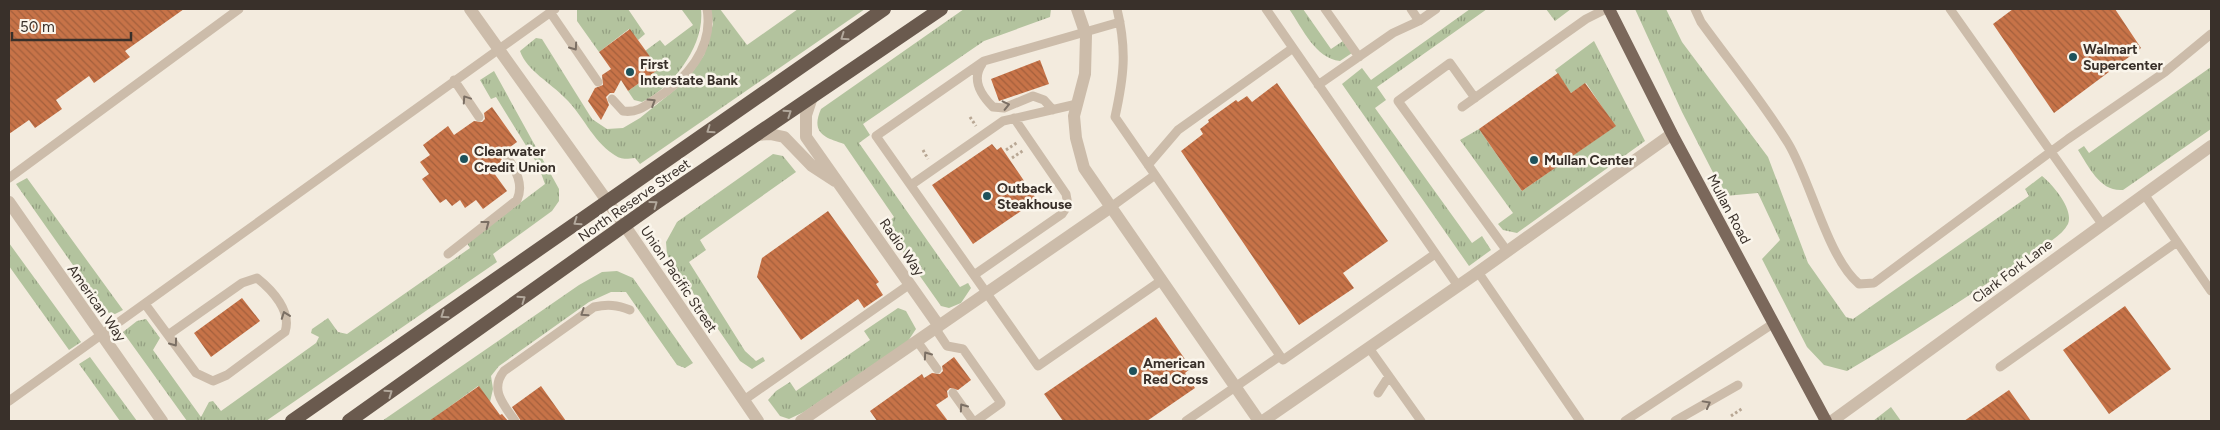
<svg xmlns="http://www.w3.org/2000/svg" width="2220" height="430" font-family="Figtree,sans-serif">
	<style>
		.grass { fill: url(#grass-tufts) }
		.building { fill: url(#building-back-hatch) }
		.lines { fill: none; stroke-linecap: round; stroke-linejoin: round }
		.path { stroke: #b8a794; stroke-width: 3; stroke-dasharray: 2.5 2.5; stroke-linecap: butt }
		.service { stroke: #ccbcaa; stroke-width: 9 }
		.minor { stroke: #ccbcaa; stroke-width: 12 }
		.tertiary { stroke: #ccbcaa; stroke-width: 12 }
		.primary { stroke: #7b685b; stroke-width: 12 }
		.trunk { stroke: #6a5a4e; stroke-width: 14 }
		.oneway { stroke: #b2a89c }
		.oneway2 { stroke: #7b6f64 }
		.poi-dot { fill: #1e525b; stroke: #faf5eb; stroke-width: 2 }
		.labels { text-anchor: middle; stroke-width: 5; stroke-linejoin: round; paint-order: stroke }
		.poi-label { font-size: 14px; font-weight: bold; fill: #39302a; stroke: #faf5eb; text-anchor: start }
		.street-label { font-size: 14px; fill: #39302a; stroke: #faf5eb }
	</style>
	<defs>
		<pattern id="grass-tufts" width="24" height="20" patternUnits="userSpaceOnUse" patternTransform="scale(1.25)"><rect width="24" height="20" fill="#b3c39e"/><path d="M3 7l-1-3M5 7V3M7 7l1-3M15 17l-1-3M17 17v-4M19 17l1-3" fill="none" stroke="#939f81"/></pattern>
		<pattern id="building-back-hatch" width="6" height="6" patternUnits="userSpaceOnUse" patternTransform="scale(1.25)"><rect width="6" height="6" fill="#c77348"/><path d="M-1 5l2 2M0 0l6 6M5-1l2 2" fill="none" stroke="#a35f3c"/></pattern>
	</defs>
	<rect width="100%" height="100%" fill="#f3ebde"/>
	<path class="grass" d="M577 9H628L645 34 638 40 629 29 599 52 577 21Z
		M701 9C705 45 674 86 642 102L634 100 628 91 659 69 645 51 660 40 665 46 693 25 682 10Z
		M710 9H720L747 45 798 9H865L640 164 635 158C626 159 621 160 613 154 592 140 583 115 565 98 551 83 527 71 520 51L536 38 542 39 592 119 607 129 623 128 640 118 687 80 704 55 713 24Z
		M964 9H1051L1050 17 984 41 863 124 870 135 859 143 960 287 968 283 971 288 961 303 949 308 941 306 886 228V224L894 217 844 144C826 138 810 134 821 109Z
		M1289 9H1303L1331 49 1343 41 1352 53 1340 61C1315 58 1303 29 1289 9Z
		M1470 9H1487L1377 87 1386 100 1375 108 1472 243 1482 236 1491 250 1469 266 1342 84 1362 68 1371 80Z
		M1546 9H1571L1555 21Z
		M1635 9H1666L1682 42 1768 157 1808 263 1846 317 1853 319 2029 196 2025 189 2042 176C2053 185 2074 209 2068 224 2061 238 2038 248 2026 257 1968 297 1908 335 1847 371L1824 365 1807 347 1762 259 1780 240 1758 193 1725 196 1682 112Z
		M1594 41 1645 141 1517 233 1503 230 1498 224 1513 213 1460 140 1479 129 1522 191 1615 126 1586 83 1571 93 1555 70Z
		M2211 67V129L2123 190C2100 192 2089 167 2078 150L2084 146 2089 153Z
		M494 71 559 189V201L552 211 493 254 497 262 266 421H187L123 332 137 321 146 319 160 338 153 350 201 417 209 402 213 401 221 411 316 343 319 337 311 333 312 329 328 318 338 332 347 334 470 248 467 243 545 184 538 165 496 97 491 99 480 80Z
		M773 154 783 156 796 172 700 240 706 250 689 262 745 351 756 361 763 357 765 361 752 369 740 361 667 255 666 242 677 222Z
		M27 178 123 310 115 314 106 312 16 184Z
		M9 243 81 342 69 350 9 266Z
		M617 271 633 278 693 363 685 368 677 365 626 292H611L589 302 499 366 491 376 493 389 490 402 478 386 438 415 442 421H382L579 285 602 272Z
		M898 308 906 311 916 329 908 341 804 412 789 419 780 416 768 400 776 391 790 382 796 391 870 340 864 331Z
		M90 357 137 421H120L79 364Z
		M1891 407 1901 421H1873Z"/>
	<path class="building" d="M9 9H184L125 51 130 57 94 83 89 76 56 100 62 109 35 128 29 120 9 134Z
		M2013 9H2115L2141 48 2054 113 1993 24Z
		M630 29 659 69 628 91 621 80 614 93H610L606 97 609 105 601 120 588 101 595 88 603 85 602 75 611 69 599 52Z
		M1040 60 1049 84 999 101 991 79Z
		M1558 73 1571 93 1585 83 1616 126 1522 191 1479 129Z
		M1277 83 1388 241 1343 273 1354 288 1299 325 1181 151 1203 134 1200 129 1209 122 1208 120 1236 100 1238 102 1247 96 1252 102Z
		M492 107 517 142 503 152 501 157 502 161 491 169 507 191 483 209 476 200 465 208 460 200 452 206 446 199 440 203 422 179 429 174 420 162 430 155 423 145 448 126 454 135 474 121 482 122 485 119 484 113Z
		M992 144 997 150 1001 147 1037 200 973 244 932 185Z
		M828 211 879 282 876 284 883 295 864 308 858 299 801 340 757 277 762 258Z
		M242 298 260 321 211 357 194 333Z
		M2125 306 2171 369 2109 414 2063 350Z
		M1156 317 1191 368 1185 373 1195 388 1147 421H1063L1044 394Z
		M954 357 971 380 958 390 950 388 947 391 948 397 936 405 948 421H877L870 411 922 374 924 378 932 373 940 374 943 371 942 366Z
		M479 386 500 415 502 414 508 421H429Z
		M541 386 566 421H521L512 407Z
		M2009 390 2031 421H1964Z"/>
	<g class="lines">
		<path class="path" d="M970 117 976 126
			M923 150 928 159
			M1006 150 1018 142
			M1012 158 1024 150
			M1731 416 1743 408"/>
		<path class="service" d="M1117 9C1127 50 1124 76 1115 117L1283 360 1435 254
			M1266 9 1458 286
			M1325 9 1359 57
			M1411 9 1419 21
			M1695 9 1701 22C1730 62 1762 101 1788 143 1811 181 1827 257 1859 284L1874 283 2068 139 2165 72 2211 34
			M1950 9 2102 224
			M550 12 598 82
			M1120 22 984 61 876 136 1038 366 1162 280
			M982 64C971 80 981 95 993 107L1004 108 1033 96 1044 100 1053 110
			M454 80 479 117
			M1318 85 1393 33 1419 21 1436 9
			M1475 98 1450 63 1398 101 1507 251
			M612 99 623 111C636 113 644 107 654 100 686 80 714 48 707 9
			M1462 107 1586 19 1606 9
			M1148 165 1178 130 1293 48
			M9 178 239 9
			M911 185 1003 121 1077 104
			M2144 194 2211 291
			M1111 207 1155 175
			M448 254 517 200C524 185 516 170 507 157
			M1478 272 1580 421
			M974 275 1062 214 1068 205 1066 194 1014 118
			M145 304 196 373 213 381 227 375 285 332C292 311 272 290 257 278L242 283 168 335
			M935 328 947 346 963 349 1001 403 976 421
			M917 341 937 369
			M1369 348 1421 421
			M2000 367 2177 242
			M953 393 973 421
			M1378 393 1389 376
			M744 400 910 284
			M9 401 555 9
			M515 421C504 405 489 390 504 371L594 307C608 304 617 305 630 310
			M1186 421 1280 356
			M1625 421 1774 323
			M1675 421 1738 385"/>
		<path class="minor" d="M1077 9 1086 35 1085 74 1074 116 1076 138 1084 168 1259 421
			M812 97 806 115V137L939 326
			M756 135 770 134 784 137 812 166 835 181
			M801 421 1111 207
			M1263 421 1474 275 1672 134
			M1832 421 2211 146"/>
		<path class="tertiary" d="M470 9 625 226 758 421
			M9 202 162 421"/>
		<path class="primary" d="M1609 9 1672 134 1826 421"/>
		<path class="trunk" d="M292 421 884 9
			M349 421 657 202 941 9"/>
	</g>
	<defs><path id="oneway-chevron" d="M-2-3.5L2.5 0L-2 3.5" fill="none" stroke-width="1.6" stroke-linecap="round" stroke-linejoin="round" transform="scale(1.25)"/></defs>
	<g class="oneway">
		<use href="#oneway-chevron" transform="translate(844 37) rotate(145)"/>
		<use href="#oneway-chevron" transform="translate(788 113) rotate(-34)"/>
		<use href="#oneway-chevron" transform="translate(710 130) rotate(145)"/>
		<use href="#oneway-chevron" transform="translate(654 204) rotate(-36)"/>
		<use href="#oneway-chevron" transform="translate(577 222) rotate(145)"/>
		<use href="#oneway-chevron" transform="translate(522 299) rotate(-35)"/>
		<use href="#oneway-chevron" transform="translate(444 315) rotate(145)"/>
		<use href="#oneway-chevron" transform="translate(389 393) rotate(-35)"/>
	</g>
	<g class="oneway2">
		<use href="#oneway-chevron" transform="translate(574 47) rotate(55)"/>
		<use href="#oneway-chevron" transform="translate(466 99) rotate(-124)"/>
		<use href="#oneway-chevron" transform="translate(652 102) rotate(-32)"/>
		<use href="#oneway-chevron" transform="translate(1006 105) rotate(-13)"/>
		<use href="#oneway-chevron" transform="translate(486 224) rotate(-37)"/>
		<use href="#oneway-chevron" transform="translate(584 313) rotate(146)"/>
		<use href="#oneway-chevron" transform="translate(285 315) rotate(-110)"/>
		<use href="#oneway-chevron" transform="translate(174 343) rotate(54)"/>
		<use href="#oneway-chevron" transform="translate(927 355) rotate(-125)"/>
		<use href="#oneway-chevron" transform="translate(1707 404) rotate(-29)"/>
		<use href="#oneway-chevron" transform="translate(963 407) rotate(-125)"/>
	</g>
	<g class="poi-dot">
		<circle cx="2073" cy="57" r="5"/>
		<circle cx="630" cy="72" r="5"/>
		<circle cx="464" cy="159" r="5"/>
		<circle cx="1534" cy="160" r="5"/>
		<circle cx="987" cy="196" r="5"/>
		<circle cx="1133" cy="371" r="5"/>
	</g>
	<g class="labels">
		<g class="poi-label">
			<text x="2083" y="54">Walmart<tspan x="2083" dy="16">Supercenter</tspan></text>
			<text x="640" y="69">First<tspan x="640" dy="16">Interstate Bank</tspan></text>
			<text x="474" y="156">Clearwater<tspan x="474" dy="16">Credit Union</tspan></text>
			<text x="1544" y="165">Mullan Center</text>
			<text x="997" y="193">Outback<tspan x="997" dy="16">Steakhouse</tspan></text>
			<text x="1143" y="368">American<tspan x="1143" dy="16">Red Cross</tspan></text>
		</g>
		<g class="street-label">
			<text transform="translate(634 200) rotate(-35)" y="5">North Reserve Street</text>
			<text transform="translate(1729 209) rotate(62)" y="5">Mullan Road</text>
			<text transform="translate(902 247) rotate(55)" y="5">Radio Way</text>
			<text transform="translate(2012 271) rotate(-37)" y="5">Clark Fork Lane</text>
			<text transform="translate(679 279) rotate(56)" y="5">Union Pacific Street</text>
			<text transform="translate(97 303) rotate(55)" y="5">American Way</text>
		</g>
	</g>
	<rect width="2220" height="430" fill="none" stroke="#39302a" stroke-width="20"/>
	<path d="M12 32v8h119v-8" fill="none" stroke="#39302a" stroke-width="2.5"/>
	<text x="20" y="32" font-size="15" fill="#39302a" stroke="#faf5eb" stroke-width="4" paint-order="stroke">50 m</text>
</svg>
